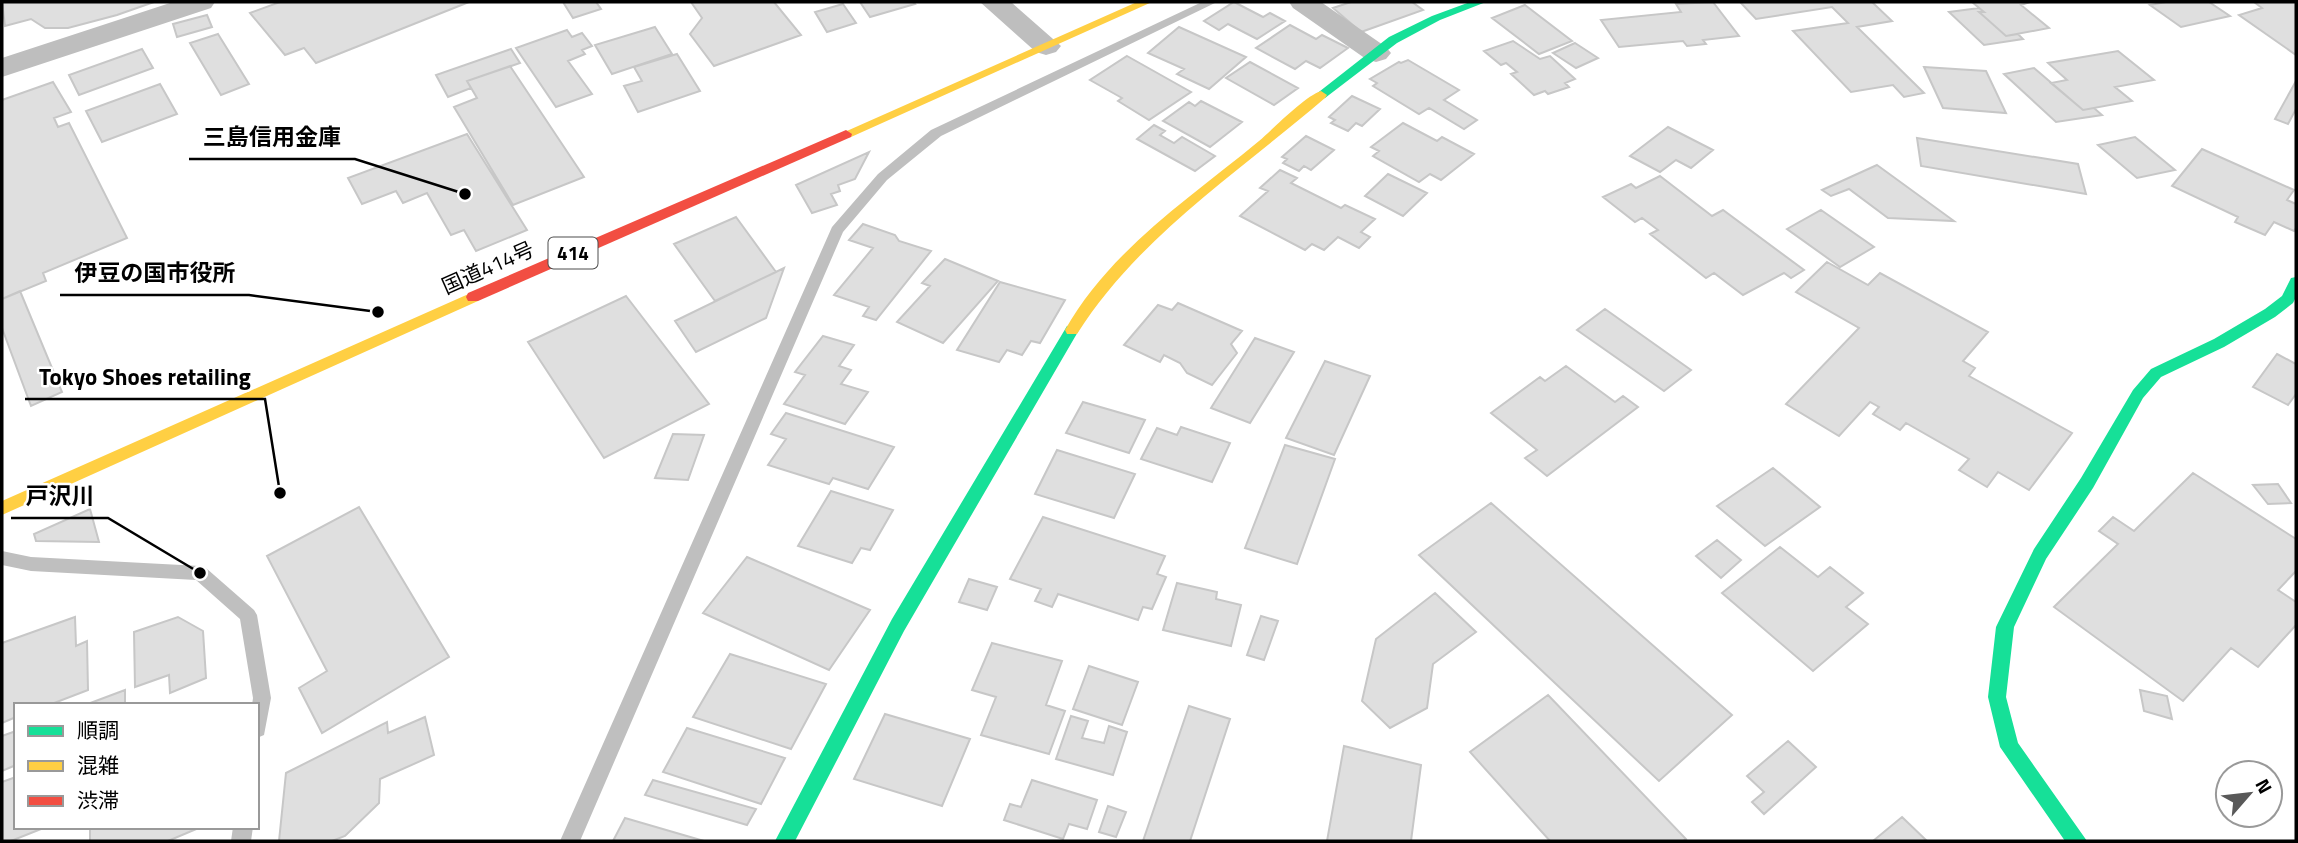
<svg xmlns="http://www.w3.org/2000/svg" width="2298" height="843" font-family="'Titillium Web','Noto Sans JP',sans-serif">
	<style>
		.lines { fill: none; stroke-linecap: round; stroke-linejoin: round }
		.stream { fill: #bfbfbf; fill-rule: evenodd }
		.building { fill: #dfdfdf; stroke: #c7c7c7; stroke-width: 2 }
		.street { fill: #bebebe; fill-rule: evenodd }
		.fast { fill: #16e098; fill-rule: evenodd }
		.slow { fill: #ffcf43; fill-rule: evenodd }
		.jam { fill: #f24e42; fill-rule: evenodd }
		.labels { text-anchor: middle; stroke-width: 5; stroke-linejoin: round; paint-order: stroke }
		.shield { fill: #fff; stroke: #4c4c4c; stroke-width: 2 }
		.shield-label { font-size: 19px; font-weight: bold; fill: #000 }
		.street-label { font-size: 21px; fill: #000; stroke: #fff }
		.leader { fill: none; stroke: #000; stroke-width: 2.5 }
		.callout-dot { fill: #000; stroke: #fff; stroke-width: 2.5 }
		.callout-label { font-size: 23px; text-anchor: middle; font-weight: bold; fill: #000; stroke: #fff; stroke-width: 5; stroke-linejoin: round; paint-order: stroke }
	</style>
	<rect width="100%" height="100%" fill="#fff"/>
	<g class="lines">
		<path class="stream" d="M1202 2H1217L941 136 887 180 843 232 580 841H560L832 227 878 174 931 130Z
			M2 551 31 557 200 566 206 568 254 610 257 615 271 698 264 735 257 738V705H252L253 698 240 619 196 580 31 571 2 565Z
			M233 827H253L251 841H231Z"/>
	</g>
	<path class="building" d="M2 2H154L117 15 68 28H45L31 19 5 26Z
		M280 2H469L316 63 304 48 285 55 250 13Z
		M563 2H596L601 9 573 18Z
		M691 2H774L801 35 714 66 690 34 702 18Z
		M860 2H913L915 4 870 17Z
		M1234 2 1263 17 1270 13 1285 21 1257 39 1228 24 1219 30 1204 21Z
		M1351 2H1412L1423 10 1361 32 1333 8Z
		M1713 2 1739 36 1703 40 1706 44 1687 46 1683 41 1619 47 1601 20 1681 12 1676 4Z
		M1740 2H1872L1892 21 1857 27 1924 93 1904 97 1893 85 1851 92 1793 31 1848 23 1832 7 1756 19Z
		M1972 2H2030L2021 5 2049 28 2006 36 1979 12H1984Z
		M2166 2H2209L2230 16 2181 27 2150 5Z
		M2254 2H2296V55L2239 15 2262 8Z
		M843 4 856 23 827 32 815 12Z
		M1525 5 1572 41 1539 54 1492 18Z
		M1979 8 1984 12H1979L2006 36 2018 34 2023 39 1984 45 1949 12Z
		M207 15 212 27 177 37 173 24Z
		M1290 25 1316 39 1322 35 1348 48 1320 68 1306 61 1295 69 1256 48Z
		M655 27 672 54 612 74 595 45Z
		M1179 27 1246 57 1209 89 1177 74 1184 69 1148 53Z
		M567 30 572 37 582 33 592 46 582 50 585 54 568 61 592 94 556 107 516 48Z
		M218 34 249 84 221 95 190 43Z
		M1513 41 1540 59 1550 56 1575 79 1565 83 1569 87 1548 94 1545 91 1534 95 1511 74 1517 72 1506 63 1501 65 1484 51Z
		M1575 43 1598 58 1576 68 1553 53Z
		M142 49 153 68 79 95 69 75Z
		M511 49 520 63 467 81 471 88 448 97 436 75Z
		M2118 51 2154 80 2115 87 2132 101 2083 110 2051 83 2067 80 2048 63Z
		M677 54 700 91 638 112 624 86 642 81 634 67Z
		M1127 56 1191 92 1149 120 1118 101 1122 98 1090 80Z
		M1408 60 1459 90 1444 100 1477 120 1464 129 1429 108 1419 114 1373 86 1377 83 1370 79 1399 62 1401 63Z
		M1250 62 1298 88 1274 105 1226 78Z
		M510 66 584 177 513 205 454 107 477 98 467 81Z
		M1924 67 1986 71 2006 113 1943 108Z
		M2034 68 2083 110 2094 108 2102 115 2056 122 2004 74Z
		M2296 81V109L2288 124 2275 119Z
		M53 82 71 112 54 118 58 127 69 123 127 238 43 273 46 281 2 299V100Z
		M160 84 177 114 102 142 86 111Z
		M1352 96 1380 109 1362 126 1356 123 1348 131 1331 123 1335 120 1329 117Z
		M1201 101 1242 122 1210 147 1163 121 1189 102 1195 106Z
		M1403 123 1437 141 1442 137 1474 154 1441 180 1430 174 1419 182 1373 156 1379 151 1371 147Z
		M1154 125 1165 131 1160 135 1174 143 1182 137 1215 156 1195 171 1137 139Z
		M1668 127 1713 150 1691 168 1676 160 1660 172 1630 156Z
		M467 134 527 230 476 251 464 230 451 235 427 193 403 203 396 191 362 204 348 178Z
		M1306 136 1334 150 1311 170 1304 166 1299 171 1283 163 1287 159 1282 157Z
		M2135 137 2175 170 2137 178 2098 145Z
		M1917 138 2078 164 2086 194 1921 166Z
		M2202 149 2294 190 2287 200 2296 204V228L2294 231 2274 222 2265 235 2235 222 2238 217 2172 186Z
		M869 152 855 179 838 185 840 191 831 194 837 205 812 213 796 185Z
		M1877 165 1954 221 1888 218 1849 189 1831 196 1822 190Z
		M1280 170 1297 178 1291 183 1341 208 1345 205 1375 219 1361 232 1370 237 1359 248 1338 237 1324 250 1312 244 1305 250 1240 216 1268 191 1260 188Z
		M1388 174 1427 193 1403 216 1365 196Z
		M1660 176 1712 216 1723 210 1804 270 1791 278 1784 273 1743 295 1714 273 1706 278 1650 234 1658 230 1642 218 1635 222 1603 197 1631 184 1636 188Z
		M1821 210 1874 247 1840 267 1787 229Z
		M736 217 776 272 715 301 674 244Z
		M863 224 895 235 899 241 931 251 876 320 863 316 869 307 834 295 873 248 849 240Z
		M945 259 998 281 943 343 897 322 930 286 922 283Z
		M1827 262 1868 285 1880 273 1988 332 1963 361 1975 368 1969 376 2072 433 2029 490 1998 472 1987 487 1959 470 1969 459 1906 423 1900 430 1873 414 1879 407 1870 402 1839 436 1786 404 1859 328 1796 292Z
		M784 268 766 318 696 352 675 321Z
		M1000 282 1065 300 1040 343 1031 341 1022 355 1007 350 999 362 957 350Z
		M20 291 62 392 31 406 2 328V299Z
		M626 296 709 404 604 458 528 342Z
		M1178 303 1242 331 1231 344 1237 353 1212 385 1187 373 1180 363 1164 355 1160 362 1124 345 1158 305 1172 310Z
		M1605 309 1691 370 1664 391 1577 330Z
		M823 336 854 345 839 366 851 370 841 384 868 392 845 424 784 404 805 375 795 372Z
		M1255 338 1294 352 1250 423 1211 408Z
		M2277 354 2296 364V394L2288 405 2253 387Z
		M1325 361 1370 376 1334 455 1286 438Z
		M1566 366 1615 402 1623 396 1638 407 1547 476 1525 458 1537 450 1491 413 1540 377 1545 381Z
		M1083 402 1145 420 1129 453 1066 433Z
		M786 413 894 447 868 489 833 478 829 484 768 465 786 439 771 434Z
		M1181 427 1230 443 1212 482 1141 459 1157 428 1177 435Z
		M673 434 704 435 688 480 655 478Z
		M1285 445 1335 459 1297 564 1245 548Z
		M1057 450 1135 474 1114 518 1035 494Z
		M1773 468 1820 507 1765 546 1717 506Z
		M2193 473 2296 539V571L2278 590 2296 602V625L2258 667 2231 648 2183 701 2054 607 2118 544 2099 531 2113 517 2134 531Z
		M2278 484 2291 503 2268 504 2253 485Z
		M831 491 893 510 870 550 861 548 852 563 798 546Z
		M1491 503 1732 715 1659 781 1419 555Z
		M359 507 449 657 322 733 299 688 327 671 267 556Z
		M90 509 99 542 36 541 34 534Z
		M1043 517 1165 556 1157 574 1166 577 1152 609 1143 607 1138 620 1058 594 1052 607 1035 601 1041 589 1010 579Z
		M1717 540 1741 560 1721 578 1696 556Z
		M1780 547 1818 577 1830 567 1863 593 1846 607 1868 624 1813 671 1722 593Z
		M747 557 870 610 829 670 703 613Z
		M969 579 997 587 987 610 959 602Z
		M1177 583 1217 592 1216 599 1241 605 1231 646 1163 630Z
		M1435 593 1476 632 1433 664 1427 708 1390 728 1362 701 1376 639Z
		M1261 616 1278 621 1264 660 1247 655Z
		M75 617 76 646 87 641 88 690 49 705H16V717L2 723V643Z
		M178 617 203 631 206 678 170 693 169 675 135 687 134 632Z
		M992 643 1062 661 1046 705 1065 711 1049 754 981 735 996 697 972 690Z
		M730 654 826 684 791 749 693 717Z
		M1089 666 1138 682 1122 725 1073 709Z
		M125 690V705H85Z
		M2140 690 2167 696 2172 719 2144 711Z
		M1548 695 1686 839 1683 841H1550L1470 752Z
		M1189 706 1230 719 1190 841H1143Z
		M885 714 970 739 942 806 854 779Z
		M1071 716 1088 721 1082 738 1104 743 1109 726 1127 732 1113 775 1056 759Z
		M425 717 434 755 380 779 379 803 345 836 332 841H279L286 773 387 722 388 733Z
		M687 728 785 758 761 804 663 772Z
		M16 731V765L2 771V736Z
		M1788 741 1816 767 1764 814 1752 802 1764 792 1747 776Z
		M1344 746 1421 765 1411 841H1327Z
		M16 777V827H46L11 841H2V782Z
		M653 780 756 809 747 825 645 795Z
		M1032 780 1097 800 1087 829 1069 824 1063 839 1004 820 1010 804 1021 807Z
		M1108 806 1126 812 1116 837 1099 832Z
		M1902 817 1927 841H1873Z
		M625 818 704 841H613Z
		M90 827H201L168 841H90Z"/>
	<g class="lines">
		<path class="street" d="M173 2H215L211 8 2 77V58Z
			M980 2H1011L1061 46 1056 52 1046 55 1036 52Z
			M1289 2H1321L1386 47 1391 53 1386 59 1376 62 1366 59 1293 8Z"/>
		<path class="fast" d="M1470 2H1486L1440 20 1397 43 1325 98 1321 99 1315 95 1389 37 1432 16Z
			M2296 277V297L2293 303 2275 317 2224 347 2161 377 2143 398 2093 488 2046 559 2014 627 2006 697 2018 743 2087 841H2065L2000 747 1988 697 1996 627 2034 549 2081 478 2133 390 2151 369 2214 339 2265 309 2282 296 2291 278Z
			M1072 325 1079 330 904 631 795 841H775L892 619 1067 326Z"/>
		<path class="slow" d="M1137 2H1152L851 137 846 138 840 134Z
			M1321 91 1327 95 1325 98C1239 172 1139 236 1077 334H1067L1065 330C1111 249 1189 199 1259 141 1273 129 1305 96 1321 91Z
			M473 292 478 293 480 297 478 301 2 515V501Z"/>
		<path class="jam" d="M846 130 852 134 851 137 478 301H468L466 297 468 293Z"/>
	</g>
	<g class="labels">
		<rect class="shield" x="548.5" y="237.5" width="49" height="31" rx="5"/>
		<g class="shield-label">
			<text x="573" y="260">414</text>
		</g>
		<g class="street-label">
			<text transform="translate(488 268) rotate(-24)" y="7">国道414号</text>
		</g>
	</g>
	<path class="leader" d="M465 194L355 159H189M378 312L249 295H60M280 493L265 399H25M200 573L108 518H11"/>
	<g class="callout-dot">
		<circle cx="465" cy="194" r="7"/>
		<circle cx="378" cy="312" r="7"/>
		<circle cx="280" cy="493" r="7"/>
		<circle cx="200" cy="573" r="7"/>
	</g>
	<g class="callout-label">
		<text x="272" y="145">三島信用金庫</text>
		<text x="155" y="281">伊豆の国市役所</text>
		<text x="145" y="385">Tokyo Shoes retailing</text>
		<text x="60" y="504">戸沢川</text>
	</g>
	<rect width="2298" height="843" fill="none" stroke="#000000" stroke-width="7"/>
	<rect x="14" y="703" width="245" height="126" fill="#ffffff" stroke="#999999" stroke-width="2"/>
	<rect x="28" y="726" width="35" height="10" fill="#16e098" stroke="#999999" stroke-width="2"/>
	<text x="77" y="738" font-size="21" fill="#000000">順調</text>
	<rect x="28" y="761" width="35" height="10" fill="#ffcf43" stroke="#999999" stroke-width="2"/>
	<text x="77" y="773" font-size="21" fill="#000000">混雑</text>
	<rect x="28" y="796" width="35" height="10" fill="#f24e42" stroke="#999999" stroke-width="2"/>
	<text x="77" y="808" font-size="21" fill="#000000">渋滞</text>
	<g transform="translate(2249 794) rotate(62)"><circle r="33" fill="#ffffff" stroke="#999999" stroke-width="2"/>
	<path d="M0-5L12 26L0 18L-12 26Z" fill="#595959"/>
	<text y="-10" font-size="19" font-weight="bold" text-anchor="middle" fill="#000000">N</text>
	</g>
</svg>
